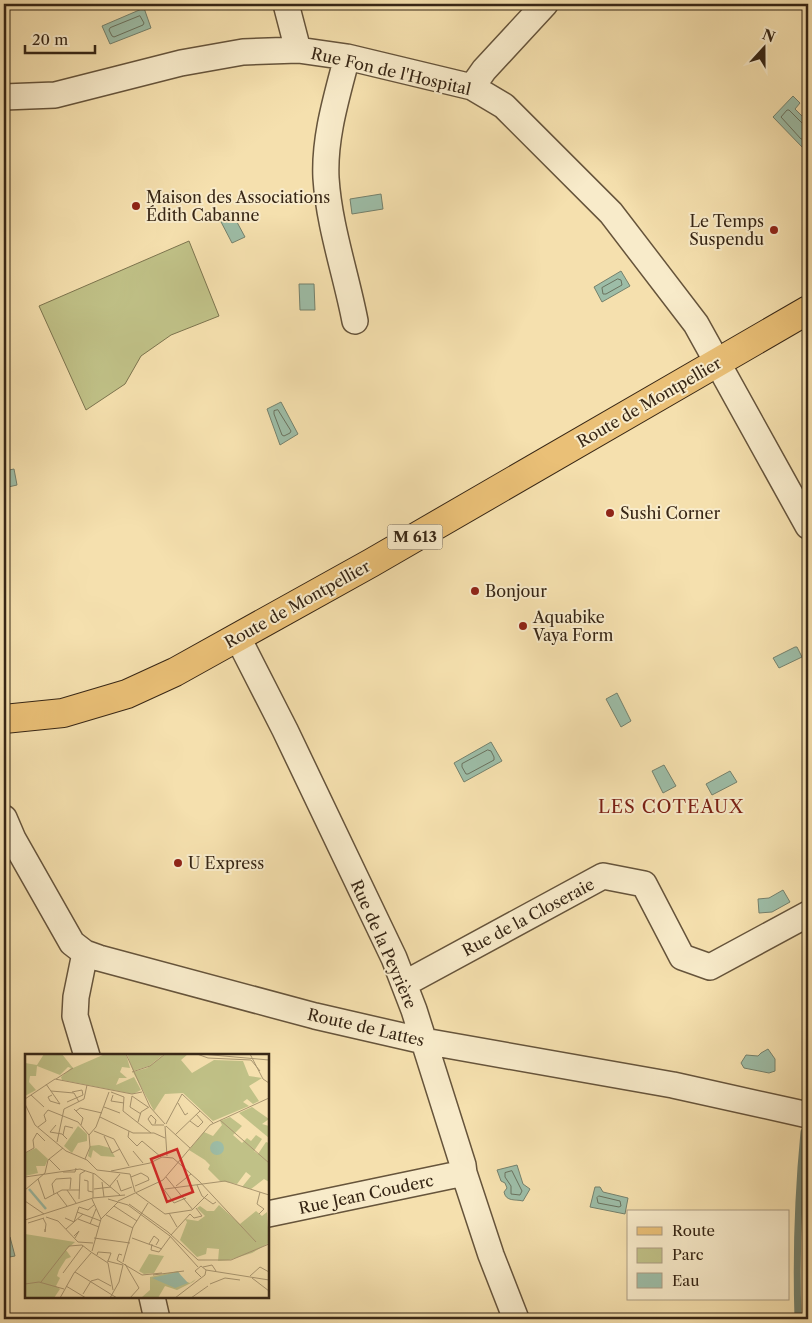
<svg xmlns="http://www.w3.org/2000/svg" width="812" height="1323" font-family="'Libre Caslon Text',serif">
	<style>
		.green { fill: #c0c187; stroke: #7c744e }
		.water { fill: #9dbda7; stroke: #74816d }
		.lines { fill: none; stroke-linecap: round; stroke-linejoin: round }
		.shore { stroke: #6a725e; stroke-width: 1 }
		.stream { stroke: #74816d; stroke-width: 7 }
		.street-casing { stroke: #66543b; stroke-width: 28 }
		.primary-casing { stroke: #372615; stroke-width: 30 }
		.street { stroke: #f8ebca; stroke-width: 25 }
		.primary { stroke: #eac077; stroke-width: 28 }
		.poi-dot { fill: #8f2418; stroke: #f8ebca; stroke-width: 2 }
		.labels { text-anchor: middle; stroke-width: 4; stroke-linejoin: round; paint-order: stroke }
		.shield { fill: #f8ebca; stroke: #71614b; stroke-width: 1 }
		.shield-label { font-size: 15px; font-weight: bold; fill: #372615 }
		.street-label { font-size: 16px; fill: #372615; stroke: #f8ebca }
		.poi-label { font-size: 16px; fill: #372615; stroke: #f8ebca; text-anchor: start }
		.neighbourhood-label { font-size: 18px; letter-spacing: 1px; fill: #7a1f14; stroke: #f8ebca }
		.inset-river { fill: none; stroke: #9dbda7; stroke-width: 2.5 }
		.inset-road { fill: none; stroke: #a99671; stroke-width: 1 }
		.view { fill: #d62828; fill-opacity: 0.15; stroke: #d62828; stroke-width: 2.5 }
		.inset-edge { fill: none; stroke: #372615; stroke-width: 2.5 }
	</style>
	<rect width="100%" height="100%" fill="#f5e0ae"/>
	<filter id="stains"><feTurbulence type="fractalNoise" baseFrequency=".004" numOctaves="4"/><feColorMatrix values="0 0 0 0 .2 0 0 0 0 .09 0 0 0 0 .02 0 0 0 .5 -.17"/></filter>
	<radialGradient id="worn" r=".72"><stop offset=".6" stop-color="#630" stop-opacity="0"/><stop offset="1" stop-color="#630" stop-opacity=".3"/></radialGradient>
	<path class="green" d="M189 241 219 316 171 335 141 356 125 384 86 410 39 306Z"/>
	<path class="water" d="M144 8 151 28 110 44 102 26Z
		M793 96 800 103 795 109 808 122V142L803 148 773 117Z
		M381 194 383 209 352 214 350 199Z
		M231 211 245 237 232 243 219 218Z
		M621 271 630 286 602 302 594 287Z
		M314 284 315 310H300L299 284Z
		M281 402 298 434 280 445 267 409Z
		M14 469 17 485 4 488V471Z
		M795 647H797L802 657 779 668 773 658Z
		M617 693 631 721 621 727 606 699Z
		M491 742 502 761 464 782 454 763Z
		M664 765 676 786 663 793 652 771Z
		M730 771 737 782 712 795 706 784Z
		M783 890 790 902 772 912 759 913 758 899 769 898Z
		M768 1049 775 1059V1071L769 1073 744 1068 741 1063 746 1055 758 1056 761 1053Z
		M517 1165 523 1184 530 1189 523 1201C515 1199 506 1202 504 1192L507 1188 505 1183 501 1181 497 1170Z
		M595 1187H600L603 1192 628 1198 625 1214 590 1207Z
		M4 1232 10 1237 15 1256 4 1258Z"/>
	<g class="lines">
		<path class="shore" d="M140 16 144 23 143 25 114 37 112 36 109 30 110 28Z
			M808 125 803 124 789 110H787L781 117 801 139H808
			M618 279 621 280 622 285 606 294H603L602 288Z
			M278 410 291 431 290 433 284 436 282 435 274 414V411Z
			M488 750 491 751 494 757V760L468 774H466L462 767V764Z
			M512 1171 522 1191 520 1195 511 1194V1186L505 1177V1173Z
			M599 1196 620 1201 621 1206 619 1207 598 1203 597 1198Z"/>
		<path class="stream" d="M798 1319C796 1256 798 1194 804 1132"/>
		<g class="street-casing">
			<path id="street" d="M286 4 298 50
				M347 57C337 96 324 137 326 178 329 226 346 274 355 321
				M472 87 484 70 545 4
				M4 97 55 95 181 63 243 52 298 50 347 57 472 87 504 106 611 213 696 324 808 526
				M238 638 285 730 394 958 414 1010 463 1165 464 1173 491 1255 516 1319
				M4 818 13 839 72 943 85 953 99 958 315 1016 424 1041 673 1085 808 1115
				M85 953 76 997 75 1016 87 1056
				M404 984 603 876 644 884 682 957 710 967 808 914
				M268 1214 464 1173
				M152 1297 157 1319"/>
		</g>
		<g class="primary-casing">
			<path id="primary" d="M4 719 63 713 127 694 175 672 371 563 808 310"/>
		</g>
		<use href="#street" class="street"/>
		<use href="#primary" class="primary"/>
	</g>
	<g class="poi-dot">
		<circle cx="136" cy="206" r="5"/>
		<circle cx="774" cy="230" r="5"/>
		<circle cx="610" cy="513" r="5"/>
		<circle cx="475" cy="591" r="5"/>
		<circle cx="523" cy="626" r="5"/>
		<circle cx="178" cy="863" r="5"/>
	</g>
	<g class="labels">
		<rect class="shield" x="387.5" y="524.5" width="55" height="25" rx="4"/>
		<g class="shield-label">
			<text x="415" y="542">M 613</text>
		</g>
		<g class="street-label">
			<text transform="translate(391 71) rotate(13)" y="6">Rue Fon de l'Hospital</text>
			<text transform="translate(649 402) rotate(-30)" y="6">Route de Montpellier</text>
			<text transform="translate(297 604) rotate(-29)" y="6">Route de Montpellier</text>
			<text transform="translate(528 917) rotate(-28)" y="6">Rue de la Closeraie</text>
			<text transform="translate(384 944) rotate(66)" y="6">Rue de la Peyrière</text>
			<text transform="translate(366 1027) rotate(13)" y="6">Route de Lattes</text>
			<text transform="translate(366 1194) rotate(-12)" y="6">Rue Jean Couderc</text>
		</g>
		<g class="poi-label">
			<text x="146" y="203">Maison des Associations<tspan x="146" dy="18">Édith Cabanne</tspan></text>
			<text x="764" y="227" text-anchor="end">Le Temps<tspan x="764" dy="18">Suspendu</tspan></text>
			<text x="620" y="519">Sushi Corner</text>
			<text x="485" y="597">Bonjour</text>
			<text x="533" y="623">Aquabike<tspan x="533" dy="18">Vaya Form</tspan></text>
			<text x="188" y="869">U Express</text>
		</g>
		<g class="neighbourhood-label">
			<text x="671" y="813">LES COTEAUX</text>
		</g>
	</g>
	<g transform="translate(25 1054)">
		<rect width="244" height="244" fill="#f5e0ae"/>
		<path d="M19 0H37L48 14 80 0H101L105 14 97 13 95 18 102 24H94L91 31 109 23 116 36 108 40 37 26 36 23 46 14 43 13 35 21 12 12 11 22H5L4 28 11 36 0 42V9L12 11ZM102 0H139L124 12 108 17ZM140 0H163L156 6 167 19 189 6 218 7 224 22 237 24 224 32 234 47 228 50 222 45 218 48 224 52 188 67 158 39 140 40 129 57 108 18 122 14ZM227 53 244 65 237 70 244 72V84L214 59ZM205 63 217 72 208 81 217 89 222 84 226 87 231 81 237 85 229 97 233 100 241 88 244 89V128L239 125 226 135 217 133 226 122 221 118 212 130 195 127 183 115 185 111 180 106 164 96 179 78 188 82 197 71 195 67ZM53 72 62 80V87L53 89 47 99 39 92ZM74 91 85 94 90 103 76 102 68 96 66 104 63 102 65 92ZM11 94 23 105 20 112H11L13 119 0 122V99ZM194 151 215 170 231 157 237 162 242 158 244 189 227 199 204 206 193 207 194 195 182 194 181 200 172 203 155 186 162 168 160 165 173 167 180 162 172 154 175 152 182 157H189ZM0 180 50 188 41 196 46 203 41 205 34 216 32 222 35 224 31 232 35 235 29 244H0ZM124 200 139 202 129 219 119 220 114 217ZM153 217 159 227 165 229 171 225 168 228 152 236 140 232 133 244 117 243 125 236V223Z" fill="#c0c187"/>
		<path d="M185 94a7 7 0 1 1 14 0a7 7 0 1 1-14 0ZM153 218 163 229 150 234 127 224Z" fill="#9dbda7"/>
		<path class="inset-river" d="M4 135 21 155"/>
		<path class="inset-road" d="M101 0 125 53 140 70M172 0 183 4 226 6 235 17M176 0 244 6M225 0 238 25 244 29M107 18 125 12 140 0M31 25 48 14M21 30 35 50 25 47 23 43 27 41M26 37 49 39 54 48M86 38 99 43 98 57 126 79M6 41 19 53M88 41 86 47 99 49M0 45 30 25 107 40 117 38M42 48 58 41 57 36 47 38M153 49 160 61 163 59M0 50 10 71 41 97 62 106 72 116 105 120 110 138M79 53 95 59M49 55 58 64 56 71M51 57 55 54 77 59M116 60 105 53 107 42 123 53M75 63 108 79H129L140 84M195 66 244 109M165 67 173 73 178 68 171 60M113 68 116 58 124 53M130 70 131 66 126 61 123 65 127 71H139M141 70 157 40 188 69M31 71 25 78 37 80 42 85M140 72 142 102M141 72 165 94M13 73 21 67 19 61 23 56 53 68 64 81M69 77 89 85 104 112M104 77 103 83 112 92 117 87 136 103M38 81 40 72 48 74M64 81 71 73 84 38M150 81 175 57M79 82 87 99 95 95M8 86 12 79 20 87M32 88 39 55 59 45 62 31M108 97 118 109M0 99 9 94 8 86M24 105 35 116M60 105 65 93 64 81M86 117 125 109 137 103 148 104 174 127 231 188M38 118H50L51 114M20 119 23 106 38 94M0 123 55 115 70 120 95 141M106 123 116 119 123 123M141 123 168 156M13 125 20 145 37 136H55M59 126 63 127V137L68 138M92 126 96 137 107 133M77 128 79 143M134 129 149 149 161 144M172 131 177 142 188 150 191 148M85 132 95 120M110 132 124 126 123 123M151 132 166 120M69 135 86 133M140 135 200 127 244 141M0 136 20 119M42 136 51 149M32 139 42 152M111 139 140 160 167 156 183 140M29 140 27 130 31 125 46 124 45 135M68 144V120M54 145 55 120 60 117M67 145 76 165M83 145 103 151 145 182M0 147 19 160M93 147 138 126 185 71 244 44M104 150 143 178 173 206H206L244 190M89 152 112 167M52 158 76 167M144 159 152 173M234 160 239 155 232 150 235 138M81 161 108 174M21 163 33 167 53 188 68 189M18 164 21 170 20 178V175M40 164 49 168 54 153 63 156 69 151M53 165 74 173M0 166 68 144 100 141M3 169 19 164M65 170 71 155M41 175 58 160M144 181 173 213M146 181 165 160 169 164 177 162 171 154M49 182 54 177 50 184M69 184 105 189M107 184 137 195M124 190 129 182 134 186 131 191M127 190 126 196 134 198 145 183M67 197 76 165 93 148M66 198 83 209 88 236M72 201 73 198 86 199 83 207M97 201 94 200 92 206 117 221 137 219M82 207 98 211M98 208 108 173 123 149M100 210 114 234 105 244M178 213 187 211 191 217M181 216 244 226M50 218 92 244M38 219 58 192M128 221 159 217M225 222 235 213 244 218M227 224 244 237M66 227 73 225 86 232M16 228 44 192 57 191 66 198M0 230 14 228 39 235M185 230 200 224 215 226M41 232 61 244M58 240 66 227M35 244 49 219 66 199M85 244 94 228 98 211M150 244 180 221 181 216 176 212 170 217 176 223M166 244 183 232"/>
		<path class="view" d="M152 95 168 138 142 148 126 105Z"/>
		<rect width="244" height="244" class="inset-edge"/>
	</g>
	<rect width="812" height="1323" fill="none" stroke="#f5e0ae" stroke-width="20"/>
	<rect x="5" y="5" width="802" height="1313" fill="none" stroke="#372615" stroke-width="2.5"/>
	<rect x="10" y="10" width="792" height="1303" fill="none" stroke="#372615"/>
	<rect x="627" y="1210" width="162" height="90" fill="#f8ebca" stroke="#ab9c82"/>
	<rect x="637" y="1227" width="25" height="8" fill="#eac077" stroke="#ab9c82"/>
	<text x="672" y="1236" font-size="15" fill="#372615">Route</text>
	<rect x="637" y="1248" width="25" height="15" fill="#c0c187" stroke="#ab9c82"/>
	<text x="672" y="1260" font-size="15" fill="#372615">Parc</text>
	<rect x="637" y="1273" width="25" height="15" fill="#9dbda7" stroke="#ab9c82"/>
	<text x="672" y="1286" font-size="15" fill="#372615">Eau</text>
	<g transform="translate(764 48) rotate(21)" stroke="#f8ebca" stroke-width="4" paint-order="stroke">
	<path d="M0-4L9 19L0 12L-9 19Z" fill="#372615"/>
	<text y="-8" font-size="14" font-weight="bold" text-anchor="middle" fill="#372615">N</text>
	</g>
	<path d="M25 45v8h70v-8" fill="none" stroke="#372615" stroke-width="2.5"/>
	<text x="32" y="45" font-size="15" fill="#372615" stroke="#f8ebca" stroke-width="4" paint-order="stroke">20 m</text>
	<rect width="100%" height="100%" filter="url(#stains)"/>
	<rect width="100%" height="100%" fill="url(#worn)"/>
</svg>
